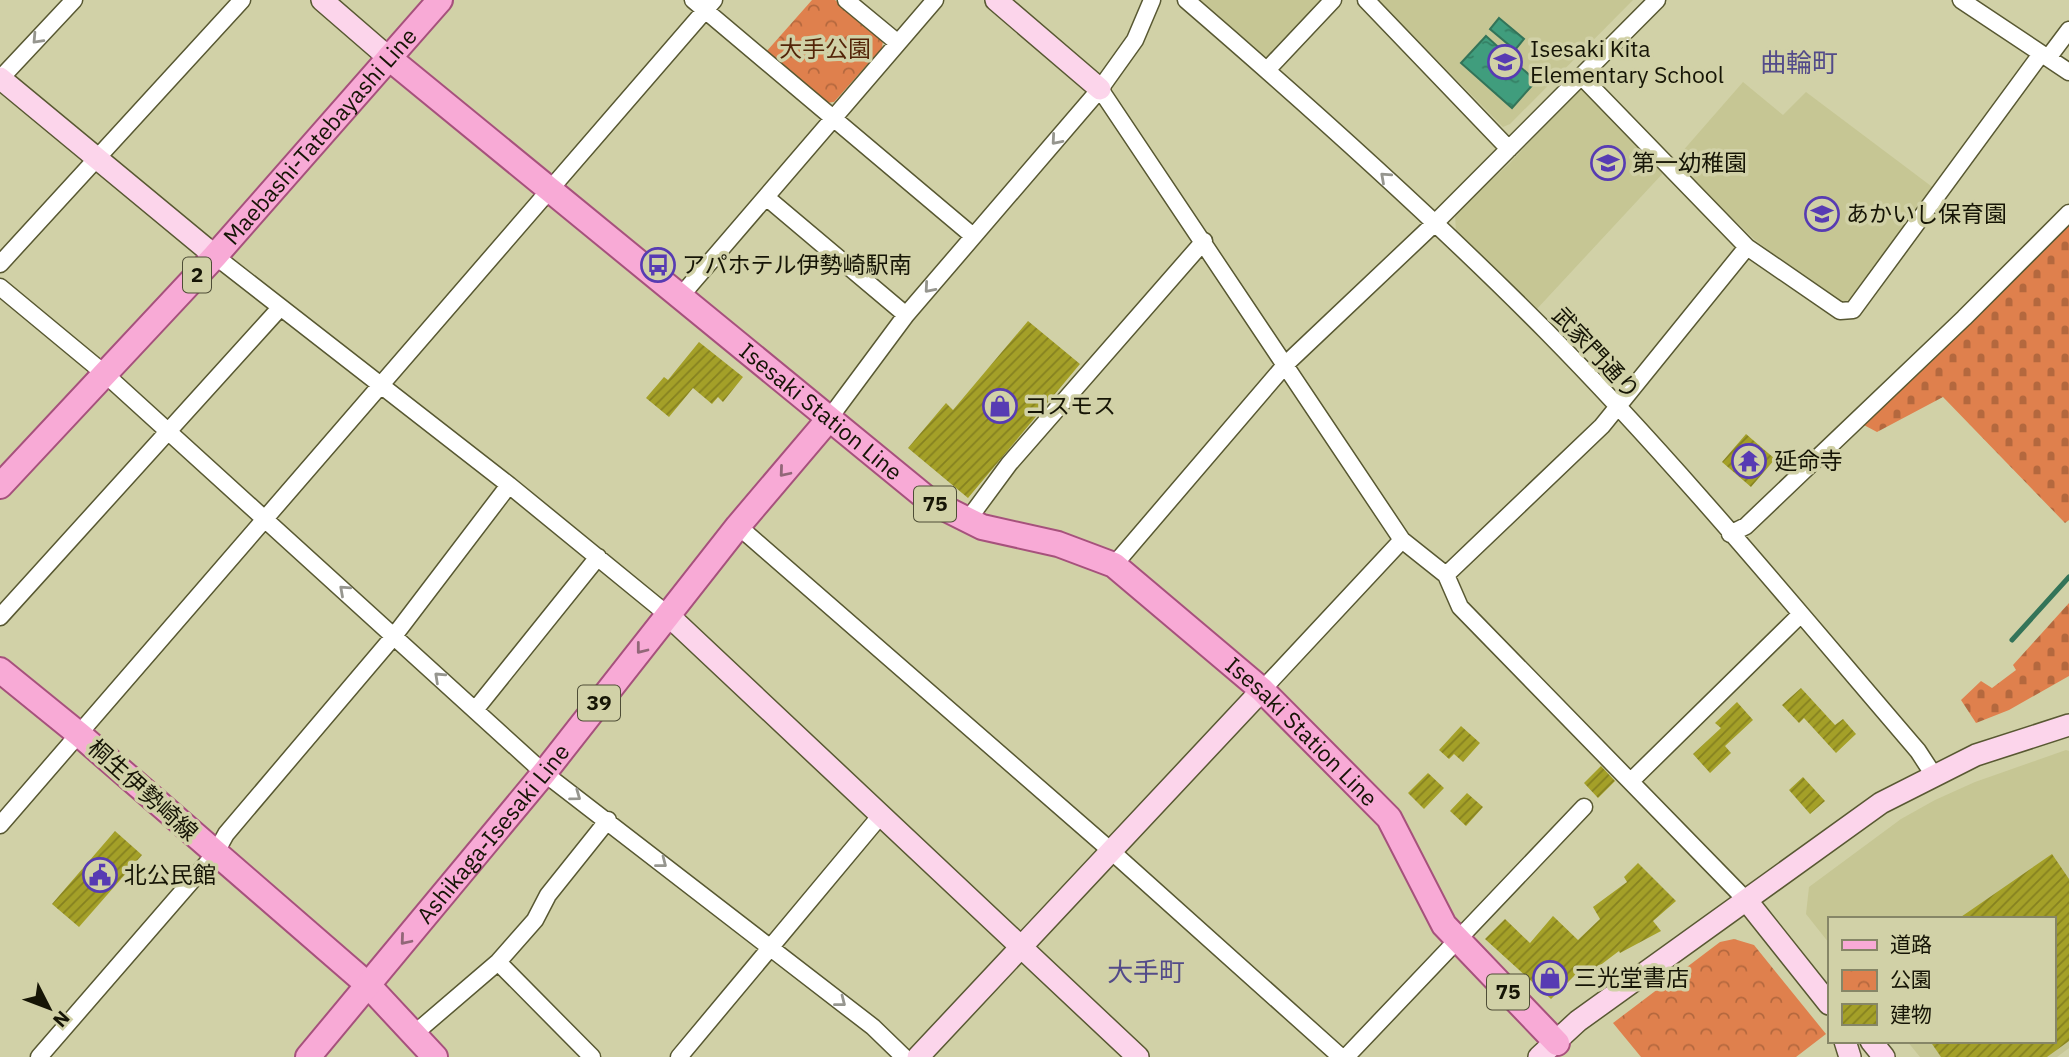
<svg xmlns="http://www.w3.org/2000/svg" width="2069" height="1057" font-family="'IBM Plex Sans','Noto Sans JP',sans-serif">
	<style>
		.built { fill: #c6c694 }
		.cemetery { fill: url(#cemetery-stones) }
		.park { fill: url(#park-crowns) }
		.water { fill: url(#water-ripples); stroke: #337459; stroke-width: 2 }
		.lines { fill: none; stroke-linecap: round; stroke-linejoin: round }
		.stream { stroke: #337459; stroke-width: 5 }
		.building { fill: url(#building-hatch) }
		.street-casing { stroke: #585832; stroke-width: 19 }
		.secondary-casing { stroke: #585832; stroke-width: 24 }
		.primary-casing { stroke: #a6517c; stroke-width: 28 }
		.street { stroke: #fff; stroke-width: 16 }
		.secondary { stroke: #fcd5eb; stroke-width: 21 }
		.primary { stroke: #f8aad6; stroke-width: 24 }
		.oneway { stroke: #96968f }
		.oneway2 { stroke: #926778 }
		.labels { text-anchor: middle; stroke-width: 7; stroke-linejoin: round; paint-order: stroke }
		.shield { fill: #d1d1a7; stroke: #4e4d36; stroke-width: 2 }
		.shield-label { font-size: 21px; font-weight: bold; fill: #161506 }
		.park-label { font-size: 23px; fill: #542509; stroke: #d1d1a7 }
		.poi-label { font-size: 23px; fill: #161506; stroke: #d1d1a7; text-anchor: start }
		.street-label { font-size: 23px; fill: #161506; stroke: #d1d1a7 }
		.quarter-label { font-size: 26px; fill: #534b89; stroke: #d1d1a7 }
	</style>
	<defs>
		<pattern id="cemetery-stones" width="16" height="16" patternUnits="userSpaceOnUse" patternTransform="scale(1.75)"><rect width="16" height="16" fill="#df804d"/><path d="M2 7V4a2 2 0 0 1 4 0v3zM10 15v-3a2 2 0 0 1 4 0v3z" fill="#b4683e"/></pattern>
		<pattern id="park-crowns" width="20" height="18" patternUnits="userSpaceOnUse" patternTransform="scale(1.75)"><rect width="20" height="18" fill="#df804d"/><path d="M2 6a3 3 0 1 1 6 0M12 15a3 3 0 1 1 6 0" fill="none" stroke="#b4683e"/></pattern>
		<pattern id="water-ripples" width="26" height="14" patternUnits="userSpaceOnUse" patternTransform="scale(1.75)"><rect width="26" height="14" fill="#409d7d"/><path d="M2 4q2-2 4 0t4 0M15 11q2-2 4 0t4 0" fill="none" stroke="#357f64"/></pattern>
		<pattern id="building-hatch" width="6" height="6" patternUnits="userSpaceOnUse" patternTransform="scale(1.75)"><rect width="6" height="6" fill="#a4a028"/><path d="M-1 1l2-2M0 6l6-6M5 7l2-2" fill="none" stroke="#858120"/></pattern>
	</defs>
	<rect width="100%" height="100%" fill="#d1d1a7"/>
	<path class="built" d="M1200 0H1324L1270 57 1262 56Z
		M1378 0H1633L1510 124 1503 127Z
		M1743 82 1783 115 1806 92 1935 189 1852 300 1836 302 1754 239 1674 161Z
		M1577 90H1585L1665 171 1535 311 1456 232 1455 213 1510 163Z
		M2066 750 2069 751V1048L2057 1057H1920L1907 1041H2053V919H1829V943L1806 914 1809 887 1901 819 1935 800 1975 782Z"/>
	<path class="cemetery" d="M2069 223V520L2065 523 1943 397 1877 432 1862 424Z
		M2069 603V676L2009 710 1976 723 1961 700 1981 681 1992 688 2016 670 2013 665Z"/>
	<path class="park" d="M812 0H835L883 40 882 48 834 102 825 103 766 52Z
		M1734 939 1754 945 1826 1034 1796 1057H1641L1613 1023 1720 942Z"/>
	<path class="water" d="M1499 18 1524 39 1515 50 1490 29Z
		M1486 36 1536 81 1512 108 1461 63Z"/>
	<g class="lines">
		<path class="stream" d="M2012 640 2069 577"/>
	</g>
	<path class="building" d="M1028 321 1080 364 968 498 908 448 946 403 953 410Z
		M699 342 743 377 723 402 718 397 712 404 693 388 669 417 646 398 664 377 668 380Z
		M1746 434 1775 459 1751 487 1722 462Z
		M1801 688 1835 725 1843 719 1856 734 1836 753 1804 718 1799 723 1782 705Z
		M1737 702 1753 720 1725 746 1731 753 1710 773 1693 754 1721 728 1715 723Z
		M1461 726 1480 743 1463 762 1454 754 1449 759 1439 750Z
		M1601 766 1615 781 1598 798 1584 783Z
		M1428 773 1444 788 1424 809 1408 793Z
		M1803 777 1825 801 1810 814 1789 790Z
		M1467 793 1483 807 1466 826 1450 811Z
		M115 831 142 855 79 927 52 904Z
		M2052 854 2069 879V1041L2047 1057H1941L1930 1041H2053V919H1958Z
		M1638 863 1676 901 1653 921 1661 931 1620 953 1619 951 1582 979 1578 972 1551 999 1485 939 1505 919 1530 943 1553 916 1578 940 1600 919 1593 907 1627 882 1624 877Z"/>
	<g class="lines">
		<g class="street-casing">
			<path id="street" d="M693 0 973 236
				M846 0 898 43
				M1186 0C1310 107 1432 216 1547 332 1678 465 1797 610 1918 751L1933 774
				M1366 0 1509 149
				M1961 0 2069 72
				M2048 58 2069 30
				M1267 70 1333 0
				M1581 76 1747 247 1840 311 1853 310 2041 54
				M0 79 74 0
				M1100 89 1402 540 1446 575 1460 607 1747 901
				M766 197 906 315
				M215 256 509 485 668 615
				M0 264 242 0
				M0 287 105 374 544 773 873 1027 904 1057
				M679 298 935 0
				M828 420 906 315 1100 89 1135 40 1152 0
				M967 521 1009 464 1204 241
				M738 526 1110 850 1341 1057
				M1730 534 1746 526 1964 318 2069 213
				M1114 565 1286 364 1436 222 1657 0
				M1446 575 1602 426 1747 247
				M0 617 279 309
				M1262 690 1402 540
				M475 710 598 557
				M1631 781 1801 614
				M0 825 714 0
				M498 962 592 1057
				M414 1034 498 962 535 920 548 895 608 820
				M39 1057 215 854 226 834 394 636 509 485
				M679 1057 881 815
				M1346 1057 1584 807"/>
		</g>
		<g class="secondary-casing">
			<path id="secondary" d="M322 0 389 58
				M996 0 1100 89
				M0 78 215 256
				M668 615 1138 1057
				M1747 901 1829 1004
				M1845 1041 1850 1057
				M1871 1041 1884 1057
				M918 1057 1262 690
				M1539 1057 1578 1021 1881 803 1976 755 2069 725"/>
		</g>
		<g class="primary-casing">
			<g id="primary">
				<path id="s1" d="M389 58 930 501 982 527 1058 544 1114 565 1262 690 1389 818 1444 925 1557 1043"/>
				<path id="s2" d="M0 486 215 256 440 0"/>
				<path d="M0 670 80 735 367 984 435 1057"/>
				<path id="s3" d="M308 1057 544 773 738 526 828 420"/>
			</g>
		</g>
		<use href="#street" class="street"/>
		<use href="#secondary" class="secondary"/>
		<use href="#primary" class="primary"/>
	</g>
	<defs><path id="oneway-chevron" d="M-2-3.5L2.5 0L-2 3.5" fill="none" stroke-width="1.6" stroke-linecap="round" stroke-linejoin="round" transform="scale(1.75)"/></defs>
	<g class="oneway">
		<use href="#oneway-chevron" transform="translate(37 39) rotate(133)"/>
		<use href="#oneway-chevron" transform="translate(1056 140) rotate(131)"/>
		<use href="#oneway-chevron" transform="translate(1385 177) rotate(-138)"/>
		<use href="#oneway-chevron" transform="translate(929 288) rotate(131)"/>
		<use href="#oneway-chevron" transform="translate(344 590) rotate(-138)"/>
		<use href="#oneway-chevron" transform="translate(439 677) rotate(-137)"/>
		<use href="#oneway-chevron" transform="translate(576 796) rotate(36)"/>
		<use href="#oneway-chevron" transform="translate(662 863) rotate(38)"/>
		<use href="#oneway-chevron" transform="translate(841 1002) rotate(38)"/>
	</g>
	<g class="oneway2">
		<use href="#oneway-chevron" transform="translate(784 472) rotate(130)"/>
		<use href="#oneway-chevron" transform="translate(641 649) rotate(128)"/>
		<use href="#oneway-chevron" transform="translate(405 940) rotate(130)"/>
	</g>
	<defs>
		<g id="school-ring" transform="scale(1.75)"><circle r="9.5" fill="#d1d1a7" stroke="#573bb3" stroke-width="1.5"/><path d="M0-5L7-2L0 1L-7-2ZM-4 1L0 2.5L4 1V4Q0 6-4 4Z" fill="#573bb3"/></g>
		<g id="bus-ring" transform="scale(1.75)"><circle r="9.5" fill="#d1d1a7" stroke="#573bb3" stroke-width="1.5"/><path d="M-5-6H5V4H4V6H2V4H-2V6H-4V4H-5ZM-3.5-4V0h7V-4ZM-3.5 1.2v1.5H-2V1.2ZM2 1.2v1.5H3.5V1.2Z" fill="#573bb3"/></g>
		<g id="shop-ring" transform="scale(1.75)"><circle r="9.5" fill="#d1d1a7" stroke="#573bb3" stroke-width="1.5"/><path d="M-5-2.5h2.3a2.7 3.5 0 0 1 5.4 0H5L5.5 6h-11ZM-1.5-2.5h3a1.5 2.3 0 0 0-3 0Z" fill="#573bb3"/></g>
		<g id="temple-ring" transform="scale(1.75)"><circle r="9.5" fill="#d1d1a7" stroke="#573bb3" stroke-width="1.5"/><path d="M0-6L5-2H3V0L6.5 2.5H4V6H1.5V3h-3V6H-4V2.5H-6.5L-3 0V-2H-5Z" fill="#573bb3"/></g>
		<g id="civic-ring" transform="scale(1.75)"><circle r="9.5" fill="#d1d1a7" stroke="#573bb3" stroke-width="1.5"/><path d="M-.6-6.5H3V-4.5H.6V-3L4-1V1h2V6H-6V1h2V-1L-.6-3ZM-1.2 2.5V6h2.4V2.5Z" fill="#573bb3"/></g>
	</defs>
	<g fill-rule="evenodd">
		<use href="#school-ring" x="1505" y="62"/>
		<use href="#school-ring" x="1608" y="163"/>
		<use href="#school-ring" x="1822" y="214"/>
		<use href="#bus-ring" x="658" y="265"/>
		<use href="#shop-ring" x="1000" y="406"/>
		<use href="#temple-ring" x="1749" y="461"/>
		<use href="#civic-ring" x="100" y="875"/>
		<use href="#shop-ring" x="1550" y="978"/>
	</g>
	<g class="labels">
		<g class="shield">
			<rect x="183" y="257.5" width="28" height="35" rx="5"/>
			<rect x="914" y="486.5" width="42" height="35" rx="5"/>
			<rect x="578" y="685.5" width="42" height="35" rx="5"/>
			<rect x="1487" y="974.5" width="42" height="35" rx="5"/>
		</g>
		<g class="shield-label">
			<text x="197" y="282">2</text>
			<text x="935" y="511">75</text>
			<text x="599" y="710">39</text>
			<text x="1508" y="999">75</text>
		</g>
		<g class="park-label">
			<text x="825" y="57">大手公園</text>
		</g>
		<g class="poi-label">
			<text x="1530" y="57">Isesaki Kita<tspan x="1530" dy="26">Elementary School</tspan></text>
			<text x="1632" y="171">第一幼稚園</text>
			<text x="1846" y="222">あかいし保育園</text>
			<text x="682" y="273">アパホテル伊勢崎駅南</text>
			<text x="1024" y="414">コスモス</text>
			<text x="1774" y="469">延命寺</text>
			<text x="124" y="883">北公民館</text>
			<text x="1574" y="986">三光堂書店</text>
		</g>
		<g class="street-label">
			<text dy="8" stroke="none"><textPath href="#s2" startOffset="474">Maebashi-Tatebayashi Line</textPath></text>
			<text transform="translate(1596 353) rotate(47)" y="8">武家門通り</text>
			<text dy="8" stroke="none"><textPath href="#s1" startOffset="558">Isesaki Station Line</textPath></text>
			<text dy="8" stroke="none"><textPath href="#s1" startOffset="1146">Isesaki Station Line</textPath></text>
			<text transform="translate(143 790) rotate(42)" y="8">桐生伊勢崎線</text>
			<text dy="8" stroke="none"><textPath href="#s3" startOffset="290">Ashikaga-Isesaki Line</textPath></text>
		</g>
		<g class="quarter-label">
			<text x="1799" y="72">曲輪町</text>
			<text x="1146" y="981">大手町</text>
		</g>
	</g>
	<rect x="1828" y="917" width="228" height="126" fill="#d1d1a7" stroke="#868667" stroke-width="2"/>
	<rect x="1842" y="940" width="35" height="10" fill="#f8aad6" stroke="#868667" stroke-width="2"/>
	<text x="1890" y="952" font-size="21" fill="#161506">道路</text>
	<rect x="1842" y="970" width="35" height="21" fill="url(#park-crowns)" stroke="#868667" stroke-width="2"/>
	<text x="1890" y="987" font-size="21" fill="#161506">公園</text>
	<rect x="1842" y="1004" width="35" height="21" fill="url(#building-hatch)" stroke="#868667" stroke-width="2"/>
	<text x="1890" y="1022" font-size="21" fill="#161506">建物</text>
	<g transform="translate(49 1008) rotate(132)" stroke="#d1d1a7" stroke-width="5" paint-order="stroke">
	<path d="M0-5L12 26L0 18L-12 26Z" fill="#161506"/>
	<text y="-10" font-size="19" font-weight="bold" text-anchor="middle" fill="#161506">N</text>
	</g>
</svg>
